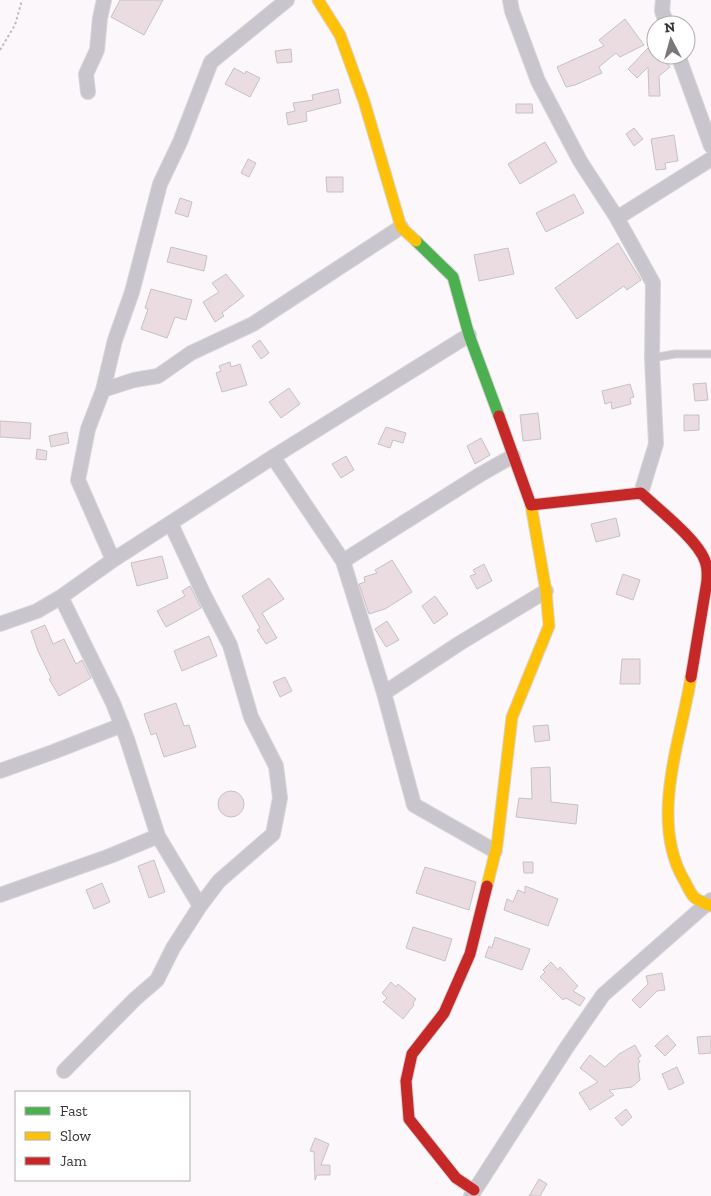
<svg xmlns="http://www.w3.org/2000/svg" width="711" height="1196" font-family="'Zilla Slab',serif">
	<style>
		.building { fill: #eadce1; stroke: #c6c2c4 }
		.lines { fill: none; stroke-linecap: round; stroke-linejoin: round }
		.lane-casing { stroke: #d8d5d7; stroke-width: 9 }
		.street-casing { stroke: #d8d5d7; stroke-width: 16 }
		.fast-casing { stroke: #d8d5d7; stroke-width: 13 }
		.slow-casing { stroke: #d8d5d7; stroke-width: 13 }
		.jam-casing { stroke: #d8d5d7; stroke-width: 13 }
		.path { stroke: #bfbcc1; stroke-width: 2; stroke-dasharray: 2.5 2.5; stroke-linecap: butt }
		.lane { stroke: #c9c5cd; stroke-width: 7 }
		.street { stroke: #c9c5cd; stroke-width: 14 }
		.fast { stroke: #4caf50; stroke-width: 11 }
		.slow { stroke: #ffc107; stroke-width: 11 }
		.jam { stroke: #c62828; stroke-width: 11 }
	</style>
	<rect width="100%" height="100%" fill="#fcf7fb"/>
	<path class="building" d="M120 0H163L144 35 111 17Z
		M625 19 644 45 620 57 616 53 599 67 602 73 575 85 566 87 557 67 604 46 599 40Z
		M648 48 660 62 663 59 670 67 659 76 660 96H649L648 67 637 78 628 69Z
		M291 49 292 62 277 63 275 51Z
		M234 68 245 74 246 71 260 78 250 97 225 84Z
		M338 89 341 103 306 112 307 121 288 125 286 113 295 111 293 103 313 100 312 95Z
		M516 104H532L533 113H516Z
		M634 128 643 139 634 146 626 134Z
		M674 135 678 161 665 163 666 169 656 170 651 139Z
		M545 142 557 162 520 184 508 164Z
		M248 159 256 163 249 177 241 173Z
		M326 177H343V192H327Z
		M574 194 584 213 546 232 536 213Z
		M180 198 192 202 188 217 175 213Z
		M618 243 641 280 627 290 624 286 577 319 555 288Z
		M171 247 207 256 204 271 167 262Z
		M508 248 514 274 479 281 474 255Z
		M226 274 244 296 222 313 224 316 215 322 203 302 219 292 212 283Z
		M151 289 192 300 186 320 175 317 167 338 141 329 148 309 145 308Z
		M260 340 269 353 261 359 252 346Z
		M230 362 231 367 240 364 247 385 222 392 216 373 221 371 219 366Z
		M706 383 708 400 695 401 693 384Z
		M630 384 634 397 630 398 631 404 612 409 611 402 605 404 602 391Z
		M289 388 300 404 281 418 269 402Z
		M538 413 541 439 523 441 520 415Z
		M684 415H699V430L684 431Z
		M0 421 31 423 30 439 0 437Z
		M386 427 406 433 403 443 393 440 390 448 378 444Z
		M67 432 69 443 51 447 49 436Z
		M481 438 490 455 475 464 467 446Z
		M37 449 47 451 46 460 36 459Z
		M346 456 354 470 341 478 332 464Z
		M616 518 620 536 596 542 591 524Z
		M162 556 168 578 137 586 131 563Z
		M392 560 412 592 385 609 369 614 359 584 365 582 364 577 377 573 375 570Z
		M484 564 492 581 477 589 470 576 476 574 473 570Z
		M623 574 640 580 633 600 616 594Z
		M269 578 284 599 262 613 277 638 266 644 257 630 260 628 242 596Z
		M190 586 201 608 166 627 157 611 185 596 182 591Z
		M435 596 448 614 434 624 422 606Z
		M387 621 399 640 386 647 375 629Z
		M45 625 53 644 64 639 76 664 82 660 91 678 59 696 49 679 51 678 38 651 31 631Z
		M209 636 217 656 182 671 174 651Z
		M622 659H640V684H620Z
		M285 677 292 691 280 697 273 682Z
		M176 703 184 726 189 725 196 747 164 757 156 733 151 735 144 714Z
		M548 725 550 740 535 742 533 726Z
		M550 767 551 802 578 805 576 824 516 817 519 798 532 799 531 768Z
		M218 804a13 13 0 1 1 26 0a13 13 0 1 1-26 0Z
		M154 860 165 892 149 898 138 866Z
		M523 862H533V873H524Z
		M425 867 476 882 469 910 416 893Z
		M102 883 110 902 94 909 86 890Z
		M525 886 558 899 548 926 504 910 507 899 513 902 518 890 525 893Z
		M413 927 452 939 445 961 406 948Z
		M495 937 530 949 522 970 485 957 489 946 492 948Z
		M551 962 558 970 560 967 578 986 573 991 585 998 580 1006 566 998 563 1000 540 977 545 972 543 970Z
		M662 973 665 990 657 991 640 1008 632 1000 648 984 646 976Z
		M391 982 396 987 398 984 416 999 413 1003 414 1005 403 1019 383 1002 387 998 382 993Z
		M667 1035 676 1045 665 1056 655 1046Z
		M711 1036V1053L699 1054 697 1037Z
		M635 1045 641 1056 638 1058 640 1062 638 1063 640 1080 632 1087 609 1090 614 1095 590 1110 579 1093 598 1082 580 1068 590 1055 605 1067 619 1054Z
		M677 1067 684 1083 669 1090 662 1074Z
		M626 1109 632 1117 622 1126 615 1118Z
		M315 1138 329 1144 321 1165H330V1175H317L315 1180 314 1152 310 1151Z
		M539 1179 547 1184 540 1196H529Z"/>
	<g class="lines">
		<g class="lane-casing">
			<path id="lane" d="M652 358 675 354H711"/>
		</g>
		<g class="street-casing">
			<path id="street" d="M510 0 512 11 538 81 580 161 617 218
				M663 0 662 11 667 25
				M678 55 711 146
				M88 92 86 74 97 50 100 18 104 0
				M103 390 134 380 158 376 191 353 253 324 401 227
				M273 457 343 561 384 693 414 805 495 851
				M641 493 656 444 652 358 653 283 617 218 711 159
				M113 560 78 480 88 429 103 390 115 340 132 292 160 184 180 142 211 62 287 0
				M343 561 481 474 513 456
				M61 597 113 703 127 739 158 836 200 906
				M0 624 37 611 61 597 113 560 273 457 469 335
				M384 693 460 643 546 591
				M0 771 53 752 122 725
				M0 895 110 856 158 836
				M64 1071 135 999 157 980 173 948 200 906 219 881 273 834 280 798 276 766 251 717 230 645 204 595 171 524
				M471 1196 567 1047 603 995 711 900"/>
		</g>
		<g class="fast-casing">
			<path id="fast" d="M416 241 453 277 469 335 499 416"/>
		</g>
		<g class="slow-casing">
			<path id="slow" d="M318 0 340 35 364 101 401 227 416 241
				M691 677C681 740 649 820 684 880 687 885 690 893 694 897 698 901 706 903 711 906
				M487 886 497 845 512 717 549 626 546 591 531 505"/>
		</g>
		<g class="jam-casing">
			<path id="jam" d="M499 416 531 505 641 493C658 509 698 540 705 561 708 568 707 574 707 581L691 677
				M474 1190 456 1178 409 1119 406 1081 412 1054 444 1013 470 954 487 886"/>
		</g>
		<path class="path" d="M0 50 15 25 22 0"/>
		<use href="#lane" class="lane"/>
		<use href="#street" class="street"/>
		<use href="#fast" class="fast"/>
		<use href="#slow" class="slow"/>
		<use href="#jam" class="jam"/>
	</g>
	<rect x="15" y="1091" width="175" height="90" fill="#ffffff" stroke="#afaeaf"/>
	<rect x="25" y="1107" width="25" height="8" fill="#4caf50" stroke="#afaeaf"/>
	<text x="60" y="1116" font-size="15" fill="#363436">Fast</text>
	<rect x="25" y="1132" width="25" height="8" fill="#ffc107" stroke="#afaeaf"/>
	<text x="60" y="1141" font-size="15" fill="#363436">Slow</text>
	<rect x="25" y="1157" width="25" height="8" fill="#c62828" stroke="#afaeaf"/>
	<text x="60" y="1166" font-size="15" fill="#363436">Jam</text>
	<g transform="translate(671 40) rotate(354)"><circle r="24" fill="#ffffff" stroke="#afaeaf"/>
	<path d="M0-4L9 19L0 12L-9 19Z" fill="#7b787b"/>
	<text y="-8" font-size="14" font-weight="bold" text-anchor="middle" fill="#363436">N</text>
	</g>
</svg>
